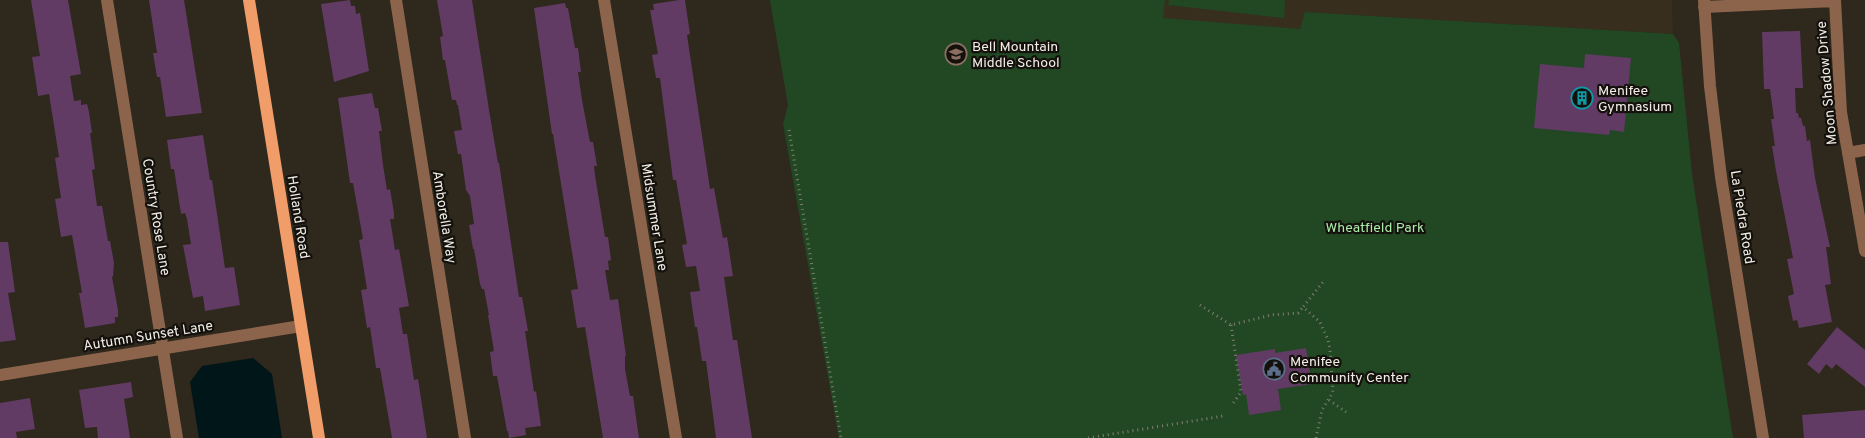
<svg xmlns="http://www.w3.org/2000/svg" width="1865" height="438" font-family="Overpass,sans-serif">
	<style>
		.built { fill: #372e1d }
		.green { fill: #214823 }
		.water { fill: #001619 }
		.building { fill: #613b63 }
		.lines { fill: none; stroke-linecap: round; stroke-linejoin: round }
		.path { stroke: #837d74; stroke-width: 3; stroke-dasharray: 1 4; stroke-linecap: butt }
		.minor { stroke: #8c644c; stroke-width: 12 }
		.major { stroke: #f09d6a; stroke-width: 12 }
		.labels { text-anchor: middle; stroke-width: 4.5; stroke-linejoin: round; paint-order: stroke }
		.poi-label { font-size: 14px; fill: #f2eee7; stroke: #14110c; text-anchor: start }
		.street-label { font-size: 14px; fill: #f2eee7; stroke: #14110c }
		.park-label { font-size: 14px; fill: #aaecaa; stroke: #14110c }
	</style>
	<rect width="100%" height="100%" fill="#2e281d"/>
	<path class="built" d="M770 0H1672L1673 34 1305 12 1301 29 788 105Z"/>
	<path class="green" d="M770 0H1165L1163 18 1300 29 1305 12 1673 34 1679 43 1692 174 1733 438H839L783 124 788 105Z
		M1169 0H1285L1284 18 1168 5Z"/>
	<path class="water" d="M253 358 272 374 282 438H199L190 382 202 366Z"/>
	<path class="building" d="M31 0H68L81 74 70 76 74 101 81 100V105L87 104 89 112 92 133H90L95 169 92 170 97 206H102L108 241H110L114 263 113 276 112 277 118 310V317H115V323L85 328 79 293H82L72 235 61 237 55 199 61 198 55 158 59 157 49 94 38 96 32 57 40 56Z
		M149 0H184L202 113 166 117 160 77H157L153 53H157Z
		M350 0 351 6H355L356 14 360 13 369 71 334 82 321 4Z
		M437 0H472L489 110 498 163H499L519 297H522L528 331H525L534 392 536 391 541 426 525 428 526 435 509 438 508 431H507L497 376H493L490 352 494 351 488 315H489L484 289H482L480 284 474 249H473L469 225 474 224 470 196 466 190 461 154H458L454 131 462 130 458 105H457L456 100H452L445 60H443L440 37 443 36Z
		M679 0H685L690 34 687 35 710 189 714 188 723 238 727 237 733 276 724 277 733 340H737L752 438H716L706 361H702L697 327H695L690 292 700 291 696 266 686 267 682 245 687 244 677 186 676 180H673L660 78H656L652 55 658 54 650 10H654L653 4Z
		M565 3 566 8H568L575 48H578L581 72H578L582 100 590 142H593L597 166H594L595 175 605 237H608L611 260 608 261 609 270H605L610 300 618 299 626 356H625V369L630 396H633L639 438H603L585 327 577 328 571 290 578 289 553 134H552L534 8Z
		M1800 31 1803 88H1795L1796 113H1798L1799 118H1801L1803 126H1805L1807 141 1810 140 1815 178 1830 247H1826L1831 284 1825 285 1832 322 1799 328 1797 320 1793 321 1788 296 1794 294 1787 259 1793 258 1776 171 1772 146H1775L1771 119H1774L1770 89H1764L1762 32Z
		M1585 54 1631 58 1624 132 1610 130 1609 135 1534 128 1540 64 1584 68Z
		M372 93 375 108H378L382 131H379L383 165 387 190 390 189 394 213V219H390L395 250 399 249 409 306 399 308 403 334H407L414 380 418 379 427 438H392L380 368H376L370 327 367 328 361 290 367 289 359 240 363 239 353 183H350L338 98Z
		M203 135 210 180H212L225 268 234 267 240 305 205 311 203 296 193 298 183 245 191 244 187 219 185 213 181 214 174 169H171L167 140Z
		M0 242H8L15 292 8 293 16 340 0 342Z
		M1837 327 1865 350V387L1836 364 1832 369 1826 364 1819 374 1807 364Z
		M1306 348 1312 384 1278 389 1281 410 1249 415 1246 394 1243 395 1236 355 1275 349V353Z
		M131 382 133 397 124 399 130 438H98L97 427 85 428 79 390Z
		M30 398 35 429 16 432 17 438H0V403Z
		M1865 410V438H1804L1802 415Z"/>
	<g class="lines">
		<path class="path" d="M789 130 841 438
			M1200 305 1231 325 1271 315 1298 313 1303 307
			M1231 325 1241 392 1232 405
			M1329 400 1346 412
			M1088 438 1223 416
			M1316 438 1322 410 1333 392 1330 350 1328 340 1320 322 1303 307 1323 282"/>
		<path class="minor" d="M107 0 177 438
			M396 0 465 438
			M604 0 676 438
			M1704 0 1710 86 1721 177 1763 438
			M1835 0 1841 112 1865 251
			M1704 7 1835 1
			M1848 153 1865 150
			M0 375 301 326"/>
		<path class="major" d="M249 0 319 438"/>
	</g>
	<defs>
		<g id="school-ring" transform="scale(1.125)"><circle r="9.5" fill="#14110c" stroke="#8d6e63" stroke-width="1.5"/><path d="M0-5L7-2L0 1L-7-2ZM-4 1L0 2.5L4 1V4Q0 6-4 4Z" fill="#8d6e63"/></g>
		<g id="building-ring" transform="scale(1.125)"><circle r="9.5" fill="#14110c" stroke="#0f9aa8" stroke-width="1.5"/><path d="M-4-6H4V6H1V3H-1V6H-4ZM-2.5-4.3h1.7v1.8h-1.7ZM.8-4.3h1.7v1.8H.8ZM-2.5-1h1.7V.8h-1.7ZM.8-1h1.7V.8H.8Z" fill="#0f9aa8"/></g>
		<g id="civic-ring" transform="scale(1.125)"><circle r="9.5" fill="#14110c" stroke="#5c6f8a" stroke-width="1.5"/><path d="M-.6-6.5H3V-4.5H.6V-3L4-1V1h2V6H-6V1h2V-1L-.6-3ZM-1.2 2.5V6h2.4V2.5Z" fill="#5c6f8a"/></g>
	</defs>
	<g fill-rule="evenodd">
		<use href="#school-ring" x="956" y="54"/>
		<use href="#building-ring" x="1582" y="98"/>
		<use href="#civic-ring" x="1274" y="369"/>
	</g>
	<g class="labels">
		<g class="poi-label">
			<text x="972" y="51">Bell Mountain<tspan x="972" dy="16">Middle School</tspan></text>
			<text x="1598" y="95">Menifee<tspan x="1598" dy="16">Gymnasium</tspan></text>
			<text x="1290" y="366">Menifee<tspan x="1290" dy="16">Community Center</tspan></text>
		</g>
		<g class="street-label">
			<text transform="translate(1826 83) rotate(-95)" y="5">Moon Shadow Drive</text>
			<text transform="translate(157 217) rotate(81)" y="5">Country Rose Lane</text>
			<text transform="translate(299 217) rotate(81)" y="5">Holland Road</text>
			<text transform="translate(445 217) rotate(81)" y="5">Amborella Way</text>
			<text transform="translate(655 217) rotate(81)" y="5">Midsummer Lane</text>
			<text transform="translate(1743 217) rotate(81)" y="5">La Piedra Road</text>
			<text transform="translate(148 335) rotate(-9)" y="5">Autumn Sunset Lane</text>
		</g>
		<g class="park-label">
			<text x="1375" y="232">Wheatfield Park</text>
		</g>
	</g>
</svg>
